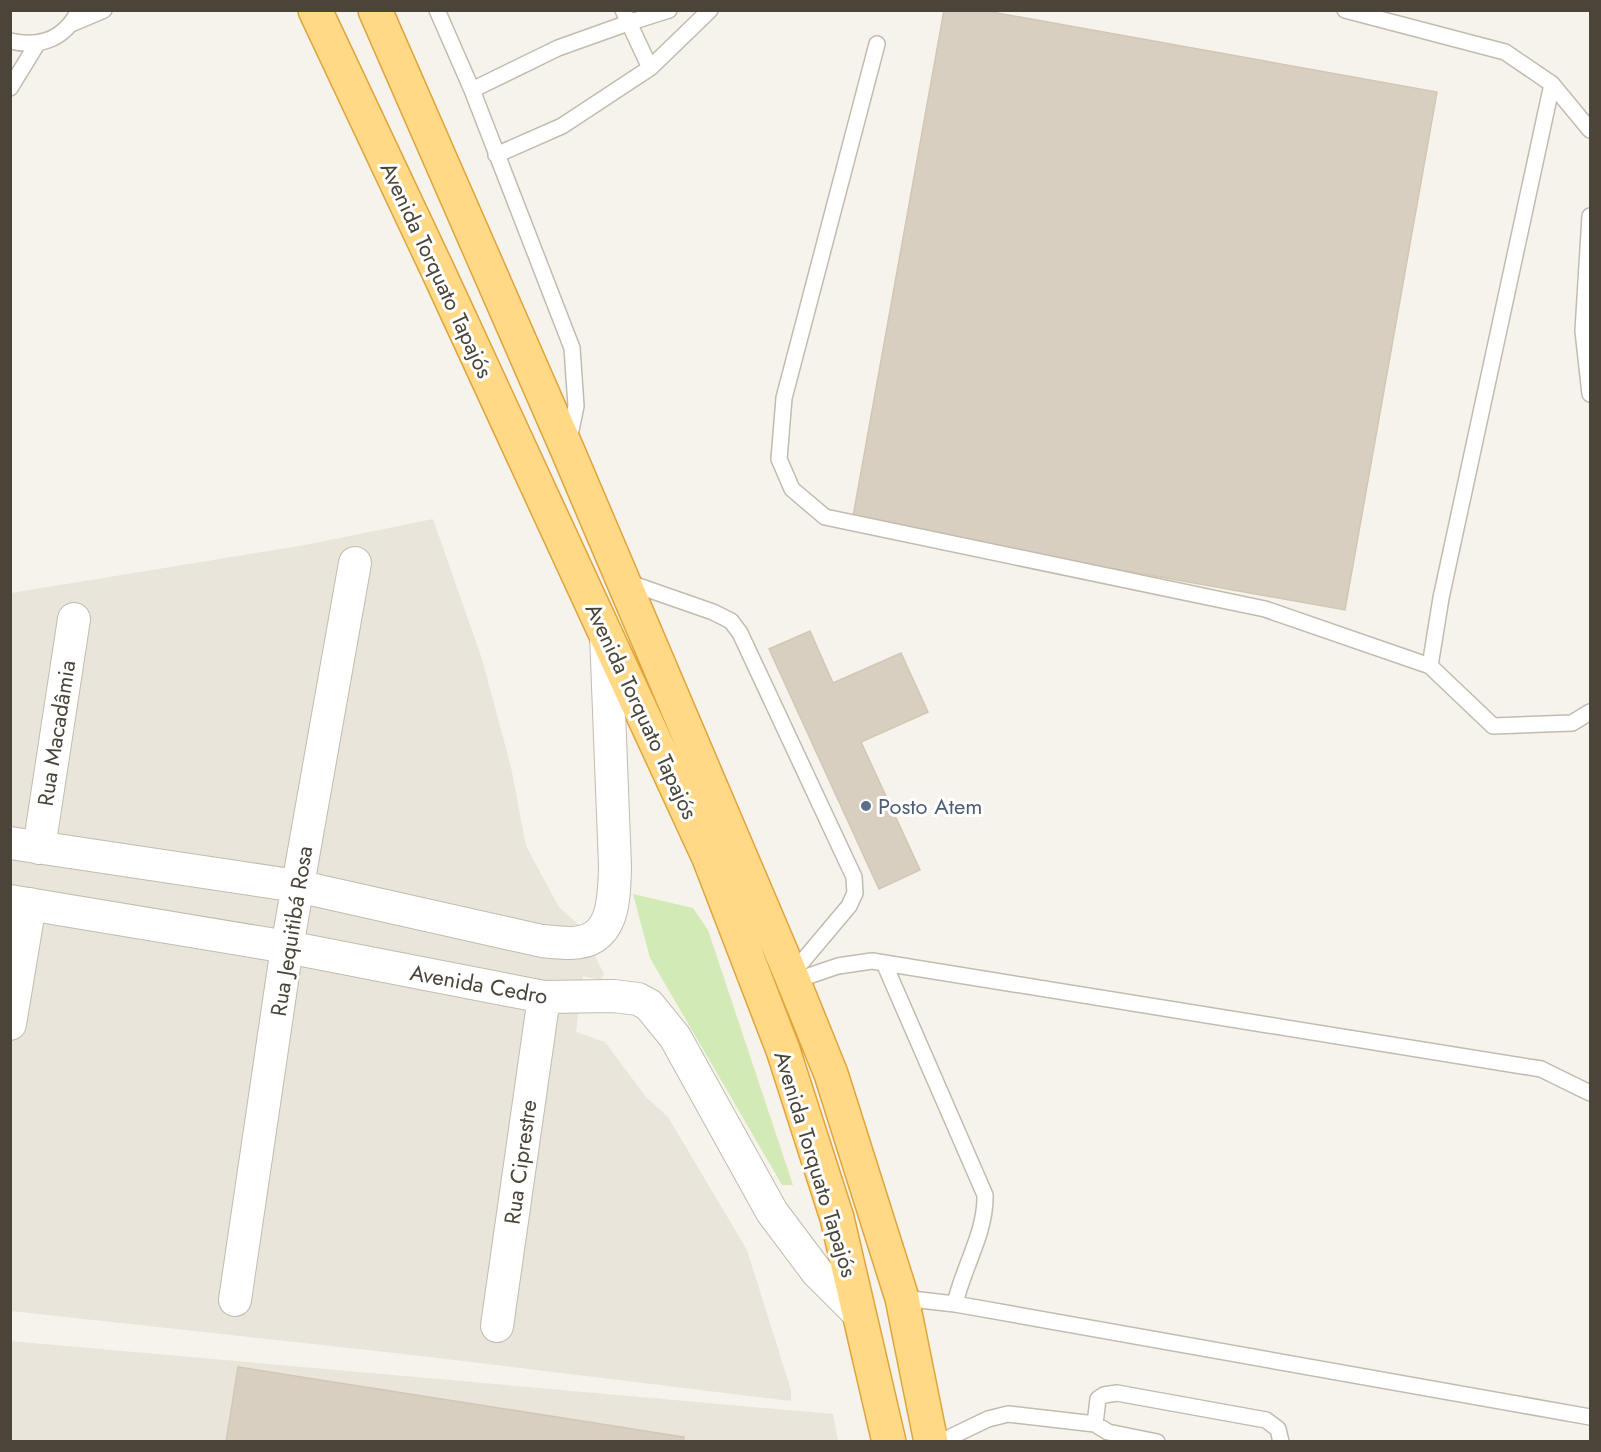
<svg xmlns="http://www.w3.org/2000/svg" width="1601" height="1452" font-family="Jost,sans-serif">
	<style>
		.residential { fill: #eae5da }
		.green { fill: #d2eab5 }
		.building { fill: #d8cfc1; stroke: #d3c7b4; stroke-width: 1.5 }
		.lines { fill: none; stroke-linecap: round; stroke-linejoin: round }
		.service-casing { stroke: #c2bbae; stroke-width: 18 }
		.minor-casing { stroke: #c2bbae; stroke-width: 34 }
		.trunk-casing { stroke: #e0a43c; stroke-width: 36 }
		.service { stroke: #fff; stroke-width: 15 }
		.minor { stroke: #fff; stroke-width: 32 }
		.trunk { stroke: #ffd985; stroke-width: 33 }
		.service-dot { fill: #5c6f8a; stroke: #fff; stroke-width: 2 }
		.labels { text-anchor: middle; stroke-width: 6; stroke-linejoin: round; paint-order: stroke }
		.street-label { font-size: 22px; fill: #4b4439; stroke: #fff }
		.service-label { font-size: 22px; fill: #4e5e75; stroke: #fff; text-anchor: start }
	</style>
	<rect width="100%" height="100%" fill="#f6f3ec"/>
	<path class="residential" d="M433 519 482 659 511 767 526 846 559 907 580 926 604 974 600 980 583 976 576 1032 605 1042 646 1097 668 1117 747 1250 791 1390V1401L413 1355 11 1311V593L305 545Z
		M10 1341 833 1414 838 1441H11Z"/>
	<path class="green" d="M633 894 693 908 708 930 793 1185H782L650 958Z"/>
	<path class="building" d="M944 10H981L1437 92 1345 610 852 522Z
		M810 631 833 683 901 653 928 712 861 742 920 870 879 889 769 649Z
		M238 1367 684 1437 683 1442H226Z"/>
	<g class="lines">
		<g class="service-casing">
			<path id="service" d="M437 10 472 90 572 348 576 406 569 440
				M623 10 650 68
				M1345 10 1505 52 1552 84 1590 130
				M71 24 104 10
				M10 41C40 48 65 39 79 10
				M877 44 784 398 779 459 792 489 825 517 1265 609 1430 666 1493 726 1572 723 1590 712
				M10 88 37 44
				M472 90 558 48 628 23 669 10
				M496 155 562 126 650 68 710 10
				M1590 216 1583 331 1590 394
				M627 582 713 612 731 621 740 633 854 877 855 893 849 906 791 975
				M1430 666 1441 598 1552 84
				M884 963 985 1195C986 1233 963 1267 955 1304
				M794 981 838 966 872 961 1541 1069 1590 1093
				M902 1298 955 1304 1590 1417
				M1095 1424 1098 1399 1104 1395 1117 1393 1266 1420 1278 1429 1281 1442
				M940 1442 988 1419 1008 1414 1095 1424 1108 1432 1157 1442"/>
		</g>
		<g class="minor-casing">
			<path id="minor" d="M10 843 297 886 542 941C552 942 562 943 571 943 615 942 614 899 615 866L606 634
				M39 848 74 619
				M10 901 287 947 544 997 614 996 638 999 649 1005 675 1037 772 1212 817 1272 859 1314
				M10 1024 30 904
				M235 1300 287 947 355 563
				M497 1326 544 997"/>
		</g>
		<g class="trunk-casing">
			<path id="trunk" d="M315 10 438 271 709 858 783 1050 837 1218 889 1442
				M375 10 567 449 791 975 831 1074 902 1298 931 1442"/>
		</g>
		<use href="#service" class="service"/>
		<use href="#minor" class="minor"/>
		<use href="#trunk" class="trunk"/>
	</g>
	<circle class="service-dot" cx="866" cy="806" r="6"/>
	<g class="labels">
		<g class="street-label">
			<text transform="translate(437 270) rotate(65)" y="8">Avenida Torquato Tapajós</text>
			<text transform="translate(642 711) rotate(65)" y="8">Avenida Torquato Tapajós</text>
			<text transform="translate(56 733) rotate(-81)" y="8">Rua Macadâmia</text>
			<text transform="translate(291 931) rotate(-81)" y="8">Rua Jequitibá Rosa</text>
			<text transform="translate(479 984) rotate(10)" y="8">Avenida Cedro</text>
			<text transform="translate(520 1162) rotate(-82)" y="8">Rua Ciprestre</text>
			<text transform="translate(816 1164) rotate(73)" y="8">Avenida Torquato Tapajós</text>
		</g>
		<g class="service-label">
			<text x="878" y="814">Posto Atem</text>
		</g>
	</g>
	<rect width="1601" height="1452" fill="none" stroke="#4b4439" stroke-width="24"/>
</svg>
